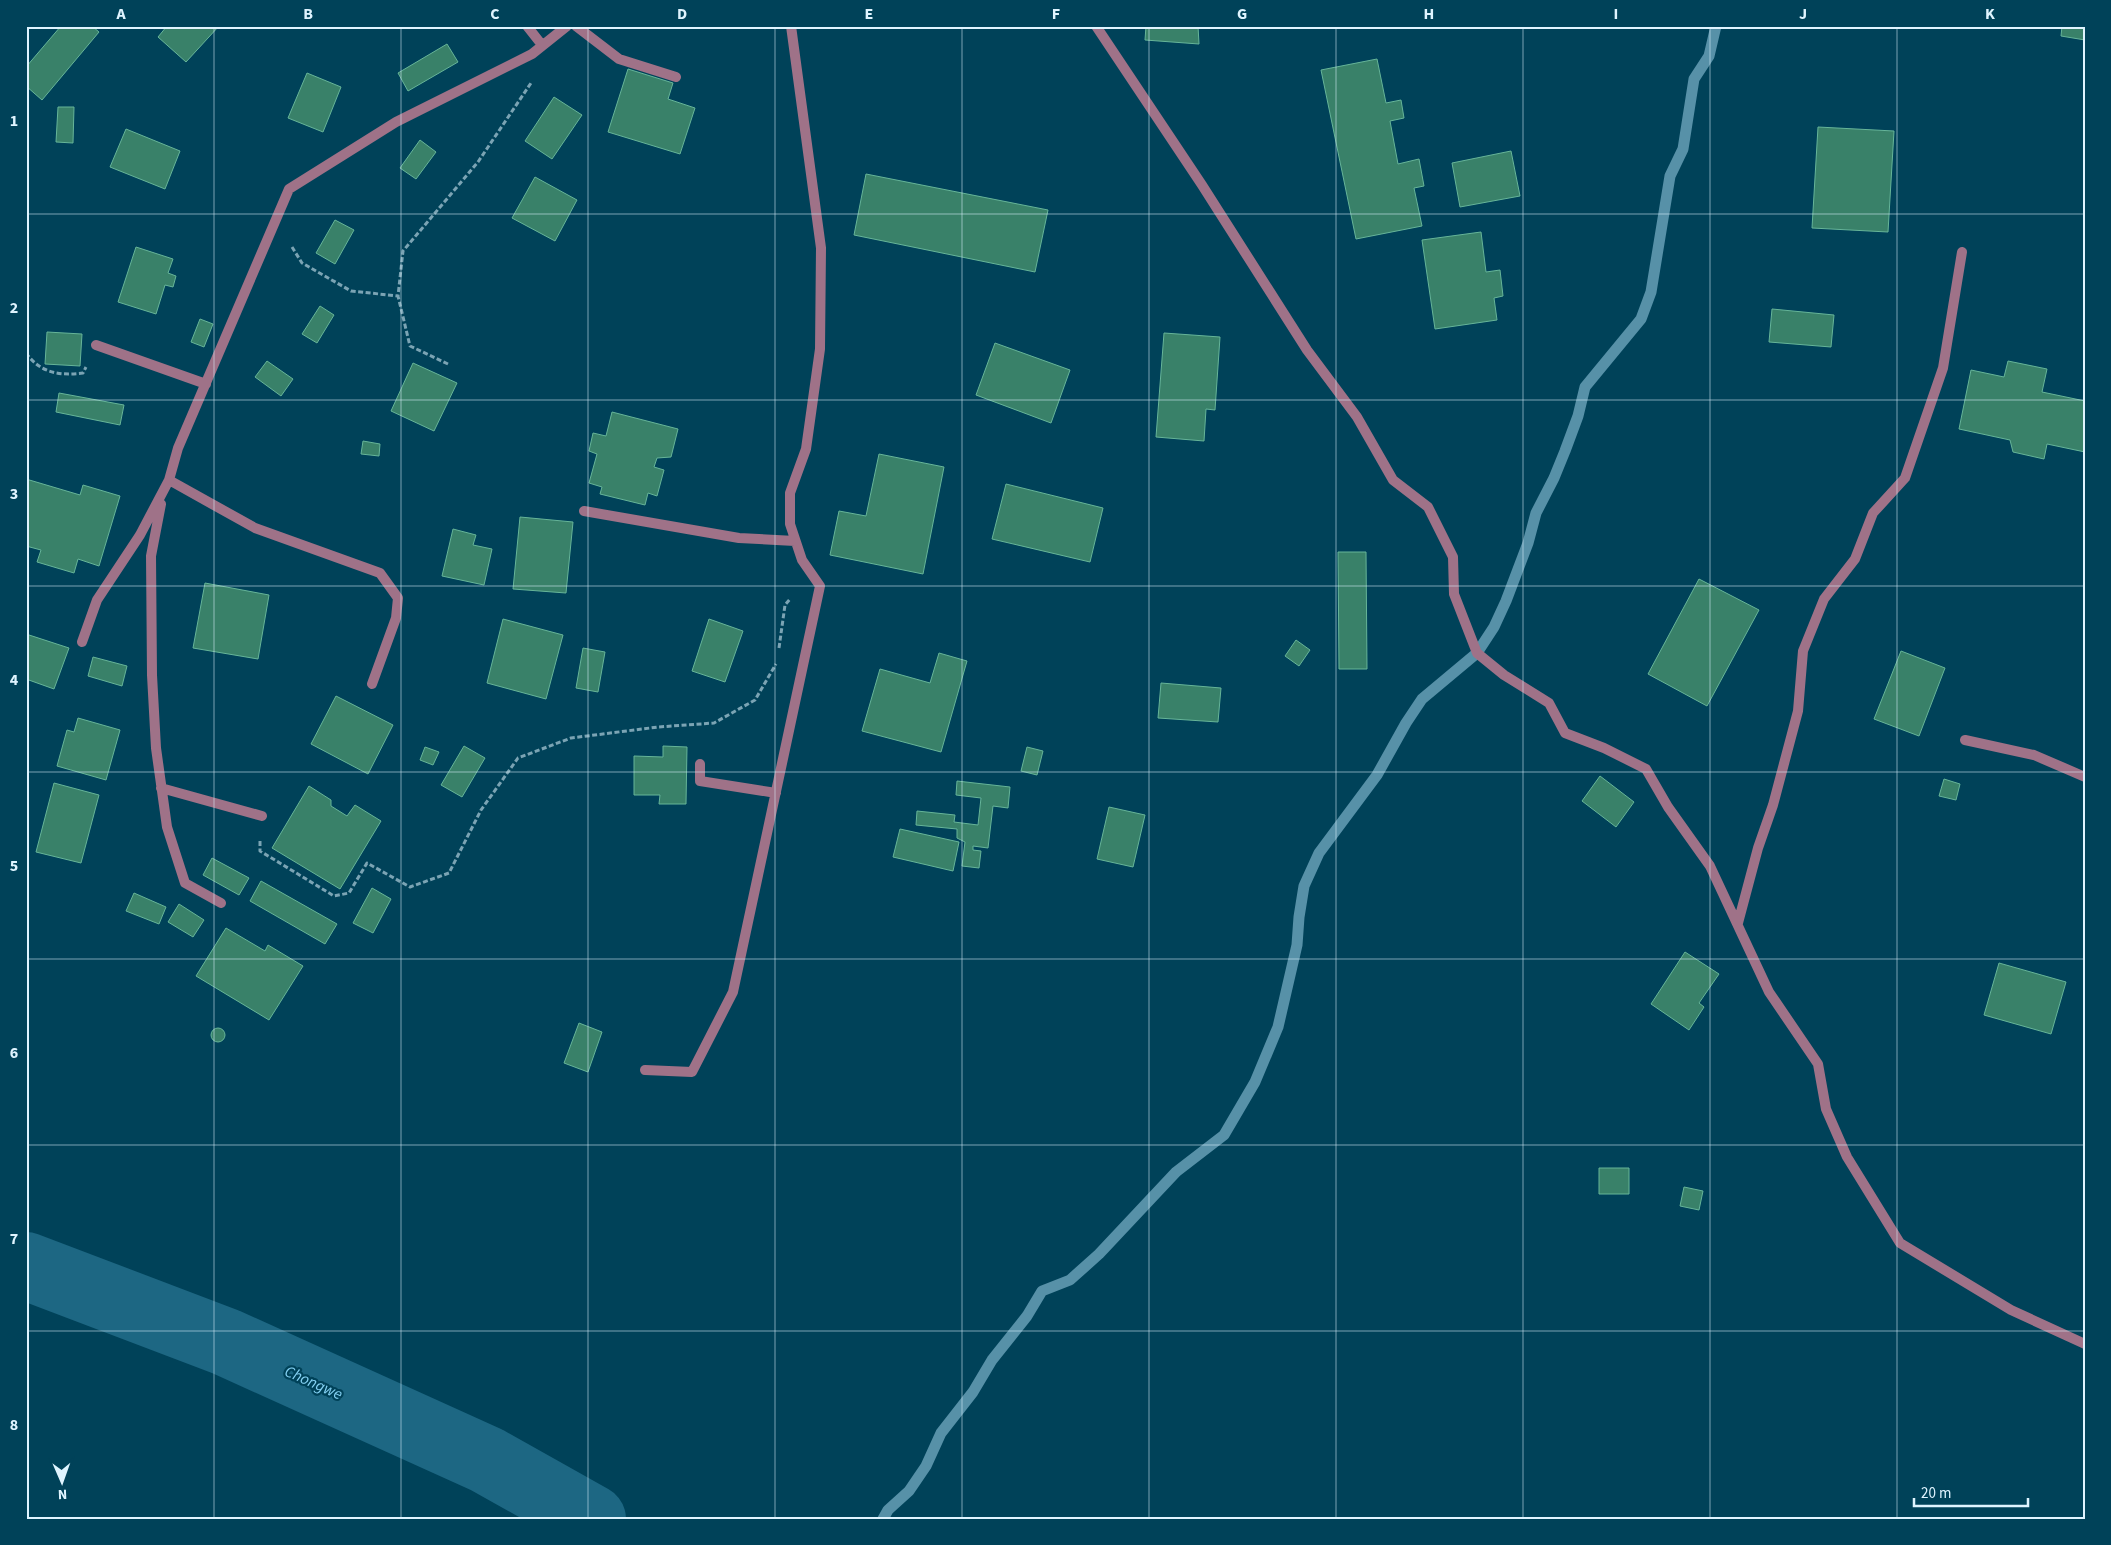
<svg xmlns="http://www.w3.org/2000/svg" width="2111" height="1545" font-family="'Source Sans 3',sans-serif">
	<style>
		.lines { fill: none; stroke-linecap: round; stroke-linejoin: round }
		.stream { stroke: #5791a8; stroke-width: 11 }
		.river { stroke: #1d6783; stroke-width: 68 }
		.building { fill: #398169; stroke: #66b599 }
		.path { stroke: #7ba4b4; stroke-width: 3; stroke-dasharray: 5 2.5; stroke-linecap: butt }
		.minor { stroke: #9f7288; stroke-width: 10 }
		.grid { fill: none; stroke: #dff4ff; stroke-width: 1; stroke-opacity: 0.55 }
		.labels { text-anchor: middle; stroke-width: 4.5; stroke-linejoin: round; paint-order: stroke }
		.water-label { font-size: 16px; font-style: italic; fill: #85d2f4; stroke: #004259 }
		.neatline { fill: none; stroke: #dff4ff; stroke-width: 2 }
		.grid-label { font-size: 16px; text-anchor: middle; font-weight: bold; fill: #dff4ff }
	</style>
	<rect width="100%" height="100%" fill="#004259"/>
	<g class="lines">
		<path class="stream" d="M883 1519 888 1510 909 1491 926 1466 941 1433 973 1392 992 1360 1027 1316 1042 1291 1070 1280 1099 1254 1176 1172 1224 1135 1255 1082 1278 1027 1297 945 1299 917 1304 886 1319 853 1377 775 1406 723 1422 699 1477 653 1494 627 1506 601 1528 543 1536 513 1554 478 1565 451 1578 416 1585 387 1641 319 1651 292 1670 176 1683 149 1694 79 1709 56 1716 26"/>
		<path class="river" d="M26 1266 226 1342 487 1460 592 1519"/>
	</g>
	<path class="building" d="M61 26H92L99 32 42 100 26 86V67Z
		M167 26H219L186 62 158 37Z
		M1146 26H1198L1199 44 1145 40Z
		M2062 26H2085V40L2061 36Z
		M447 44 458 62 408 91 398 73Z
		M1377 59 1386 103 1401 100 1404 118 1390 121 1398 164 1419 159 1424 186 1414 188 1422 226 1356 239 1321 70Z
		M628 69 673 83 668 99 695 108 680 154 608 132Z
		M307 73 341 87 323 132 288 118Z
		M554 97 582 115 552 159 525 141Z
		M58 107H74L73 143 56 142Z
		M1818 127 1894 131 1888 232 1812 228Z
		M126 129 180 151 165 189 110 167Z
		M420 140 436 152 416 179 400 168Z
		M1511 151 1520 196 1460 207 1452 163Z
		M866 174 1048 210 1035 272 854 235Z
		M535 177 577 200 555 241 512 218Z
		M335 220 354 230 335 264 316 253Z
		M1481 232 1486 272 1500 270 1503 296 1494 298 1497 320 1435 329 1422 240Z
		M136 247 173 259 168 273 176 276 173 287 165 285 156 314 118 302Z
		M320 306 334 315 317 343 302 334Z
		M1772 309 1834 315 1831 347 1769 342Z
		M200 319 213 324 204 347 191 342Z
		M47 332 82 334 80 366 45 364Z
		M1164 333 1220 337 1215 410 1206 409 1204 441 1156 437Z
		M995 343 1070 370 1051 423 976 395Z
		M267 361 293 379 281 396 255 377Z
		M2008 361 2047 369 2042 392 2085 401V452L2047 444 2044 459 2013 452 2010 440 1959 429 1971 370 2004 377Z
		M413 363 457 383 434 431 391 411Z
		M59 393 124 405 120 425 56 412Z
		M612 412 678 429 671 457 657 458 654 467 664 470 657 496 648 493 645 505 600 494 602 487 589 483 597 454 589 451 593 433 606 436Z
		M363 441 380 444 379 456 361 454Z
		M879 454 944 467 923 574 830 555 839 511 866 516Z
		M26 479 80 495 83 485 120 496 99 566 78 559 74 573 37 562 41 550 26 546Z
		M1006 484 1103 508 1090 562 992 539Z
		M520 517 573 522 566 593 513 589Z
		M453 529 476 535 473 545 492 549 484 585 442 576Z
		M1338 552H1366L1367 669H1339Z
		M1699 579 1759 610 1707 706 1648 674Z
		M205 583 269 595 258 659 193 648Z
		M503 619 563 635 546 699 487 683Z
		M709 619 743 631 725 682 692 671Z
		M26 634 69 648 54 689 26 679Z
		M1296 640 1310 650 1299 666 1285 656Z
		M583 648 605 652 598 692 576 688Z
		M1901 651 1945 668 1919 736 1874 719Z
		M939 653 967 661 941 752 862 731 880 669 930 683Z
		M93 657 127 666 122 686 88 676Z
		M1161 683 1221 688 1218 722 1158 718Z
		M336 696 393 725 368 774 311 744Z
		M78 718 120 730 106 780 57 766 67 730 74 732Z
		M464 746 485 758 462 797 441 785Z
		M663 746 687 747 686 804H659L660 795H634V756L663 757Z
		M425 747 439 752 433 765 420 760Z
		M1027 747 1043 751 1037 775 1021 771Z
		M1600 776 1634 802 1616 827 1582 801Z
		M1944 779 1960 784 1956 800 1939 796Z
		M957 781 1010 787 1008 808 993 806 988 848 973 846V850L981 851 979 868 962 866 965 842 957 838V829L916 825 917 811 955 815 954 822 978 825 981 798 956 795Z
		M54 783 99 795 81 863 36 852Z
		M309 786 331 800V806L347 816 355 805 381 821 340 889 272 848Z
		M1109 807 1145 815 1133 867 1097 859Z
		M900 829 959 842 953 871 893 857Z
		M212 858 249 878 239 895 203 875Z
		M261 881 337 924 325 944 250 901Z
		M372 888 391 899 373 933 353 923Z
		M134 893 166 907 159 924 126 911Z
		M179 904 204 920 193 937 168 922Z
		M226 928 265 951 268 945 303 966 269 1020 196 976Z
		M1685 952 1719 974 1699 1003 1704 1007 1689 1030 1651 1004Z
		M1999 963 2066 982 2051 1034 1984 1015Z
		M579 1023 602 1032 588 1072 564 1063Z
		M211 1035a7 7 0 1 1 14 0a7 7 0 1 1-14 0Z
		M1599 1168H1629V1194H1599Z
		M1684 1187 1703 1191 1699 1210 1680 1206Z"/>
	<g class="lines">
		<path class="path" d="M292 247 302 263 351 291 398 296
			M26 353C40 373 60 376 83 373L86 367
			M448 364 410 346 398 296 403 251 478 162 531 83
			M779 648 785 605 790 599
			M260 841V851L334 896 349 893 367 863 410 887 449 873 481 810 518 758 571 738 658 727 714 723 755 700 776 664"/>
		<path class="minor" d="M527 26 542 45
			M576 26 619 59 676 77
			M1096 26 1202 185 1307 350 1357 417 1393 480 1428 507 1453 557 1454 594 1477 653 1504 675 1549 703 1565 733 1604 748 1646 769 1668 807 1710 866 1769 992 1818 1064 1826 1109 1847 1157 1900 1243 2011 1310 2085 1344
			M96 345 206 384
			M169 480 255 528 380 573 398 598 396 618 372 684
			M161 504 151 556 152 675 156 748 167 827 185 883 221 903
			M584 511 739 538 795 541
			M82 642 97 600 140 535 169 480 178 448 289 189 396 122 532 54 567 26
			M1965 740 2034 755 2085 777
			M700 764V781L776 793
			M161 788 262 816
			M1738 923 1758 848 1773 805 1798 711 1803 651 1824 599 1855 559 1873 513 1905 478 1943 368 1962 252
			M645 1070 692 1072 733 992 820 586 802 560 790 524V493L806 449 820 349 821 248 791 26"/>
	</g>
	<path class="grid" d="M214 26V1519M401 26V1519M588 26V1519M775 26V1519M962 26V1519M1149 26V1519M1336 26V1519M1523 26V1519M1710 26V1519M1897 26V1519M26 214H2085M26 400H2085M26 586H2085M26 772H2085M26 959H2085M26 1145H2085M26 1331H2085"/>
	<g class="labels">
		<g class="water-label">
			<text transform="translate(314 1382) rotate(24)" y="6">Chongwe</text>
		</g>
	</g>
	<rect width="2111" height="1545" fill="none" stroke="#004259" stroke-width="55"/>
	<g transform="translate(62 1482) rotate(178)" stroke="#004259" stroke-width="4" paint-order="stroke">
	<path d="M0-4L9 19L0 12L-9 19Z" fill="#dff4ff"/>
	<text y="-8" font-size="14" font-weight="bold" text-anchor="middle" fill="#dff4ff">N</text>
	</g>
	<path d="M1914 1498v8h114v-8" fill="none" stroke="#dff4ff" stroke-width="2.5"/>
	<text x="1921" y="1498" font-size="15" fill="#dff4ff" stroke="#004259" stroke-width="4" paint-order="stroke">20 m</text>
	<rect x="28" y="28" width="2056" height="1490" class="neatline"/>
	<g class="grid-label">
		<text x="121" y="19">A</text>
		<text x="308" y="19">B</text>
		<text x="495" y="19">C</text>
		<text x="682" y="19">D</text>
		<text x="869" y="19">E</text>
		<text x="1056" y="19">F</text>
		<text x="1242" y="19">G</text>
		<text x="1429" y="19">H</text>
		<text x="1616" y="19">I</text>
		<text x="1803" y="19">J</text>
		<text x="1990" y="19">K</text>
		<text x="14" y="126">1</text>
		<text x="14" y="313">2</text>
		<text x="14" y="499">3</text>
		<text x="14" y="685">4</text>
		<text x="14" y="871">5</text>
		<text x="14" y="1058">6</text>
		<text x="14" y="1244">7</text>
		<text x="14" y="1430">8</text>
	</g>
</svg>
